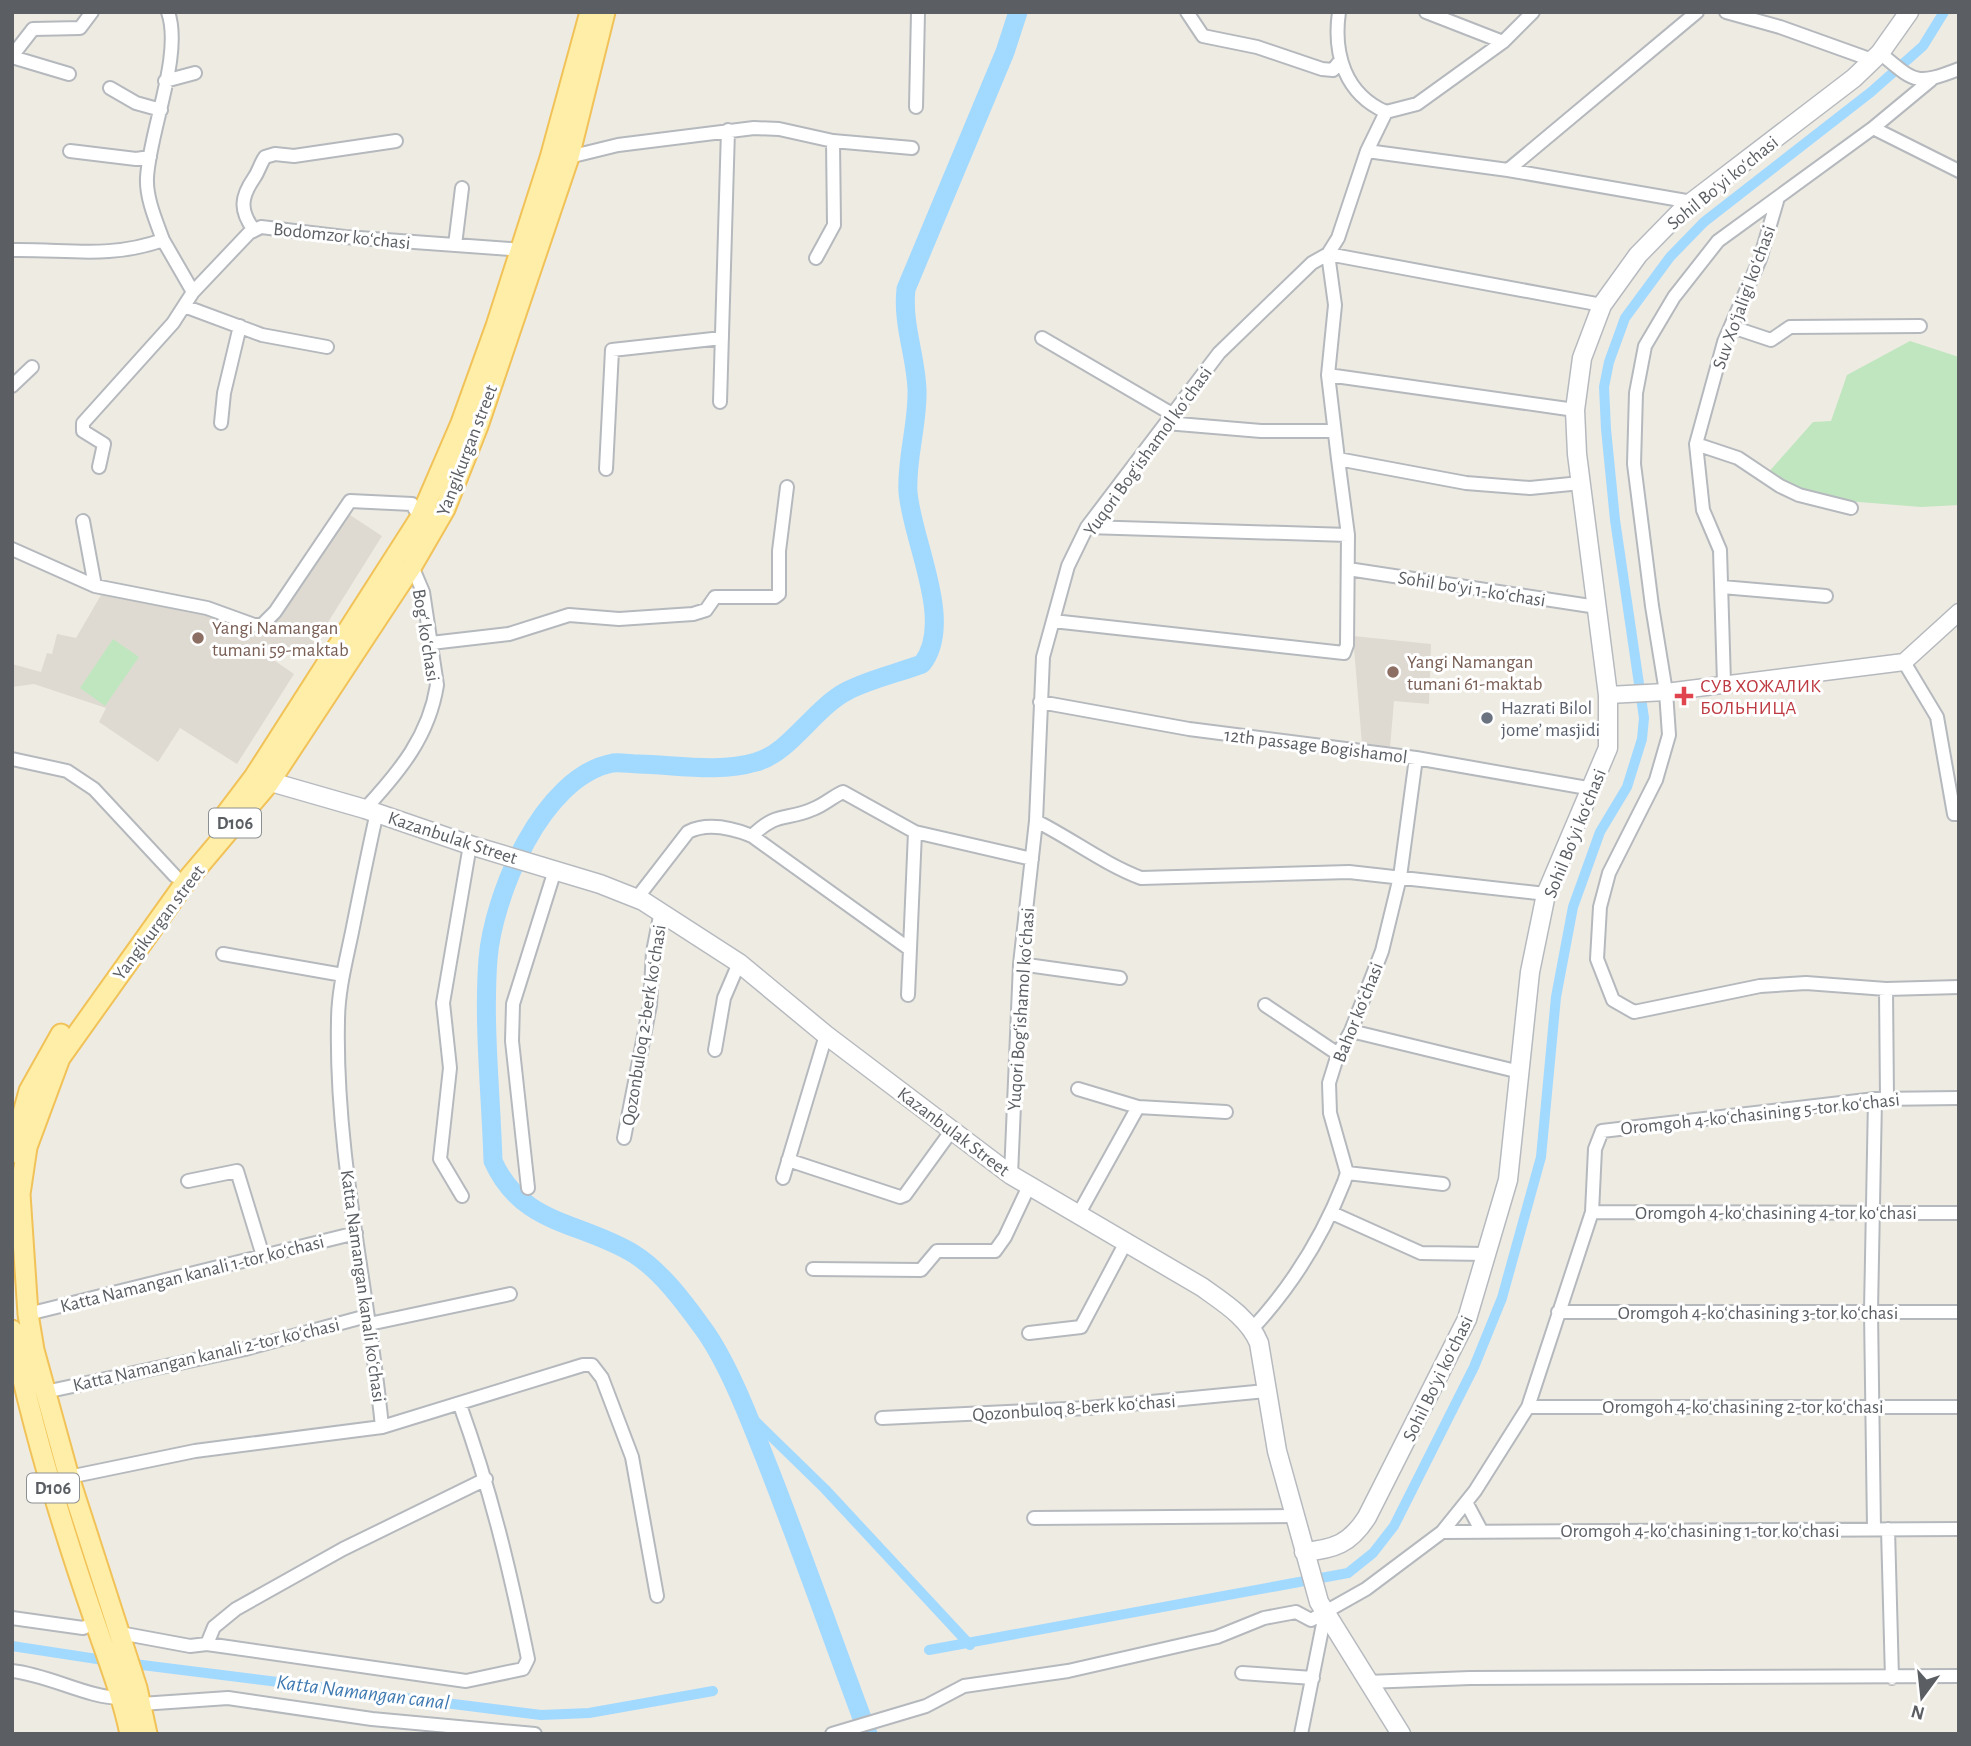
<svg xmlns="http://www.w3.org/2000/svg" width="1971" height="1746" font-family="'Alegreya Sans',sans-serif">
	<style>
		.education { fill: #dedad1 }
		.green { fill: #c0e6bf }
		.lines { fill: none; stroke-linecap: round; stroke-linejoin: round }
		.canal { stroke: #a2d9ff; stroke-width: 10 }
		.river { stroke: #a2d9ff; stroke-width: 19 }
		.minor-casing { stroke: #b5b9bd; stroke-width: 16 }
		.tertiary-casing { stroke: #b5b9bd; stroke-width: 19 }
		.secondary-casing { stroke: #b6babf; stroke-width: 21 }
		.primary-casing { stroke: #f1c258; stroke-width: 23 }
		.minor { stroke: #fff; stroke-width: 12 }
		.tertiary { stroke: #fff; stroke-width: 16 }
		.secondary { stroke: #fff; stroke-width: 18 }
		.primary { stroke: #ffeea7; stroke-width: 19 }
		.education-dot { fill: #8d6e63; stroke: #fff; stroke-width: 2.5 }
		.health-dot { fill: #e0444e; stroke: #fff; stroke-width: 2.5 }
		.worship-dot { fill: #6b7280; stroke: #fff; stroke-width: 2.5 }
		.labels { text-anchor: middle; stroke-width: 6; stroke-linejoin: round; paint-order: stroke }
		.shield { fill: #fff; stroke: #8c8f92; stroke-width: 2 }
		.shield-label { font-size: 18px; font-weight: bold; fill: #5b5f64 }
		.street-label { font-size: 19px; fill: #5b5f64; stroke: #fff }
		.education-label { font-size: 19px; fill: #785e54; stroke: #fff; text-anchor: start }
		.health-label { font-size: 19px; fill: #be3a42; stroke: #fff; text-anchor: start }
		.worship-label { font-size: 19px; fill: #5b616d; stroke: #fff; text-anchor: start }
		.water-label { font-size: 21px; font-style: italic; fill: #3f79b1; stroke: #fff }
	</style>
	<rect width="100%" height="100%" fill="#eeebe3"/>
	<path class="education" d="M344 511 382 536 305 659 285 645 275 661 294 674 237 764 180 728 158 762 99 722 106 708 34 684 12 687V664L41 672 47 653 52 654 57 634 76 638 101 595 181 606 260 637 266 632Z
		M1353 636 1431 644 1429 704 1394 701 1390 748 1362 744Z"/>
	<path class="green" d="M1910 341 1959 357V505L1921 507 1834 500 1766 475 1813 422 1831 421 1847 375Z
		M113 639 139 657 105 706 80 688Z"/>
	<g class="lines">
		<path class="canal" d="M747 1413 825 1489 970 1645
			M12 1646 110 1661
			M929 1650 1348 1573 1373 1553 1394 1526 1474 1367 1502 1298 1541 1157 1556 997 1573 907 1600 832 1627 787 1642 739 1644 718 1615 520 1606 429 1604 387 1609 362 1625 318 1670 257 1704 222 1871 92 1923 46 1944 12
			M126 1663 541 1715 589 1713 713 1691"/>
		<path class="river" d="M868 1734C835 1646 804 1558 770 1471 753 1428 729 1363 702 1327 684 1302 660 1270 634 1254 580 1221 522 1226 493 1161 491 1094 483 1025 488 959 493 896 542 776 613 763 621 762 631 764 639 764 676 765 720 773 756 762 790 753 814 708 847 691 870 679 898 673 922 664 955 622 912 542 908 492 906 459 918 424 917 390 916 356 902 324 906 289L1005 52 1018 12"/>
		<g class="minor-casing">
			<path id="minor" d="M1187 12 1203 36 1257 47 1322 69 1333 70 1340 61
				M1426 12 1503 42
				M1726 12 1780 27 1872 60
				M1880 53C1915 82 1915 86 1959 69
				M12 56 33 29 80 28 92 12
				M12 57 69 74
				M1931 80 1873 128 1718 241 1674 297 1645 346 1636 393 1634 464 1652 606 1666 692 1669 735 1656 780 1609 873 1600 907 1597 959 1613 1000 1634 1012 1760 986 1806 983 1886 989 1959 987
				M165 81 195 73
				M110 88 136 103 161 110
				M916 107 918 12
				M1386 112 1417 104 1503 42 1533 12
				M1873 128 1959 171
				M70 151 136 159 150 157
				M1367 151 1508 170 1692 202
				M569 157 618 145 754 128 779 129 833 141 912 148
				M1508 170 1697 12
				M254 230C239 210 241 197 254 178 259 171 260 164 265 157L275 154 294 156 396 141
				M163 240C156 221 146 198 147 178 149 132 183 55 168 12
				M455 245 462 188
				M12 250C67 249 110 259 163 240L193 292 249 233 261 227 345 237 511 249 520 253
				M816 258 834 225 833 141
				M184 306 262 335 327 347
				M1732 327 1771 340 1790 327 1920 326
				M1042 338 1172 414
				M1328 375 1575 410
				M12 386 32 367
				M720 402 728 130
				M221 423 224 393 240 326
				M1166 423 1261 431H1333
				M1696 444 1738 458 1780 486 1799 495 1851 508
				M1338 459 1328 375 1335 305 1328 254 1602 305
				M99 467 104 444 83 431V423L173 323 193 292
				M606 469 612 350 722 338
				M83 521 95 586
				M1087 527 1348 535
				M12 549 95 586 207 608 254 625H262L275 612 350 501 412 504 420 518
				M1348 569 1597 607
				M1722 587 1826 596
				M1053 621 1344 653 1347 645 1348 535 1338 459 1466 483 1530 488 1581 483
				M431 643 509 634 569 615 619 619 693 614 706 610 715 597H775L779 594V551L787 487
				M1904 662 1937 717 1954 814H1959
				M1724 683 1720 550 1703 510 1696 444 1724 342 1760 259 1777 201
				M1040 702 1189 729 1416 758 1593 789
				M12 759 67 771 94 789 175 876
				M365 809C400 771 429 736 437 685L423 592 412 566
				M377 812C368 852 360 892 352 932 346 961 338 991 338 1021 335 1157 369 1292 382 1427
				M1036 821C1072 839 1104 864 1141 878L1349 872 1546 894
				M752 836C777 811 786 821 813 809 824 805 832 797 843 792L915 832 1032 859
				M637 898 688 832C708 822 732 828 752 836L908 948
				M223 954 343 975
				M1020 964 1120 978
				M1886 989 1887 1099
				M908 995 915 832
				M1265 1005 1338 1054
				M1351 1031 1520 1072
				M715 1050 724 998 739 963
				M1078 1089 1138 1107 1226 1112
				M624 1138 650 1005 653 952 661 911
				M788 1160 900 1197 905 1195 952 1130
				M1347 1173 1443 1184
				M1011 1175 1020 964 1036 821 1043 657 1068 566 1087 527 1219 353 1312 263 1328 254 1338 238 1367 151 1386 112C1345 94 1333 54 1339 12
				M783 1178 826 1035
				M188 1181 237 1171 263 1256
				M528 1188 512 1041 513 1004 555 870
				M462 1196 440 1159 450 1068 443 1003 470 845
				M1592 1212 1959 1213
				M1332 1213 1421 1253 1486 1254
				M1078 1215 1138 1107
				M813 1269 921 1270 937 1251H995L1005 1237 1029 1186
				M1558 1312H1959
				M28 1314 356 1233
				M369 1324 510 1294
				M1252 1329C1293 1285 1322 1238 1344 1182L1347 1173 1330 1113 1329 1083 1338 1054 1351 1031 1382 951 1400 877 1416 758
				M1029 1333 1081 1327 1126 1242
				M45 1392 245 1349 367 1316
				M1528 1407H1959
				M882 1418 1088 1408 1266 1391
				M69 1477 195 1451 382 1427 583 1365H592L602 1378 632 1457 657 1596
				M1466 1502 1482 1532
				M1034 1518 1295 1516
				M1874 1529 1871 1311 1875 1099
				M1888 1529 1892 1678
				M1442 1532 1959 1529
				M12 1618 83 1628 95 1623
				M120 1633 190 1646 207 1644 466 1681 523 1669 528 1659C510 1570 491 1491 460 1405
				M207 1644 214 1627 236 1609 343 1549 486 1479
				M12 1671C50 1675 87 1698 122 1698
				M1242 1673 1313 1678
				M1367 1682 1470 1678 1959 1676
				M141 1704 228 1698 372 1719 535 1734
				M832 1734 926 1706 964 1686 1068 1671 1217 1637 1264 1618 1296 1612 1311 1620 1366 1589 1442 1532 1475 1491 1528 1407 1592 1212 1595 1149 1602 1131 1875 1099 1959 1098
				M1301 1734 1325 1614"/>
		</g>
		<g class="tertiary-casing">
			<path id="tertiary" d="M1608 695 1666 692 1904 662 1959 612"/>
		</g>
		<g class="secondary-casing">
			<path id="secondary" d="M257 778 365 809 470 845 600 884 643 901 739 963 826 1035 1011 1175 1202 1287C1223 1302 1249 1318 1259 1343L1277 1451 1319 1602 1401 1734
				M1304 1552C1334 1549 1350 1544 1367 1517L1467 1319 1508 1180 1530 972 1546 894 1608 748V695L1577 454 1575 410 1582 358 1602 305 1638 255 1684 208 1854 78 1880 53 1909 12"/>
		</g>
		<g class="primary-casing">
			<path id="primary" d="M226 814 254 777 420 518 461 423 496 326 550 158 590 12
				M12 1153 29 1091 61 1034
				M12 1330C32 1429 62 1527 95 1622 108 1660 122 1695 130 1734
				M147 1734 137 1688 69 1477 34 1350 28 1314 20 1194 27 1147 60 1058 187 880 269 783 412 566 445 509 478 426 569 157 605 12"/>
		</g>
		<use href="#minor" class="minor"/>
		<use href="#tertiary" class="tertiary"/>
		<use href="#secondary" class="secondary"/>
		<use href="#primary" class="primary"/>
	</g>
	<g class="education-dot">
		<circle cx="198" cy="638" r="7"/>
		<circle cx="1393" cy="672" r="7"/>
	</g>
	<path class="health-dot" d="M1680.5 685.5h7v7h7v7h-7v7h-7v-7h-7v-7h7z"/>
	<circle class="worship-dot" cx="1487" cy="718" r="7"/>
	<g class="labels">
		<g class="shield">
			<rect x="209" y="808.5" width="52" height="29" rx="5"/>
			<rect x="27" y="1473.5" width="52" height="29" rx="5"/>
		</g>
		<g class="shield-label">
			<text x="235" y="829">D106</text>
			<text x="53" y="1494">D106</text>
		</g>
		<g class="street-label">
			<text transform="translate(1722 182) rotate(-39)" y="7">Sohil Boʻyi koʻchasi</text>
			<text transform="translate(342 235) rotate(6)" y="7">Bodomzor koʻchasi</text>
			<text transform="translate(1743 297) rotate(-70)" y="7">Suv Xoʻjaligi koʻchasi</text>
			<text transform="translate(466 450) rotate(-69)" y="7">Yangikurgan street</text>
			<text transform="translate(1147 451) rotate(-54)" y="7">Yuqori Bogʻishamol koʻchasi</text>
			<text transform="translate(1472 588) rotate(9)" y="7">Sohil boʻyi 1-koʻchasi</text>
			<text transform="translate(427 635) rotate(81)" y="7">Bogʻ koʻchasi</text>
			<text transform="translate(1316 745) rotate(7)" y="7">12th passage Bogishamol</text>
			<text transform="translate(1574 833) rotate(-68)" y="7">Sohil Boʻyi koʻchasi</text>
			<text transform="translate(453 837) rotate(18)" y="7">Kazanbulak Street</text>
			<text transform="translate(158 922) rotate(-53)" y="7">Yangikurgan street</text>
			<text transform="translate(1020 1009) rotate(-86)" y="7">Yuqori Bogʻishamol koʻchasi</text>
			<text transform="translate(1357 1012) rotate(-68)" y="7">Bahor koʻchasi</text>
			<text transform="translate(643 1025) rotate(-81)" y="7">Qozonbuloq 2-berk koʻchasi</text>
			<text transform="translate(1760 1113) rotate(-6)" y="7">Oromgoh 4-koʻchasining 5-tor koʻchasi</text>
			<text transform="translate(954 1131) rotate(37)" y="7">Kazanbulak Street</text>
			<text x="1776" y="1219">Oromgoh 4-koʻchasining 4-tor koʻchasi</text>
			<text transform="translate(192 1273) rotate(-14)" y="7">Katta Namangan kanali 1-tor koʻchasi</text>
			<text transform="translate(364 1286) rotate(82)" y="7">Katta Namangan kanali koʻchasi</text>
			<text x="1758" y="1319">Oromgoh 4-koʻchasining 3-tor koʻchasi</text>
			<text transform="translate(206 1354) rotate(-13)" y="7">Katta Namangan kanali 2-tor koʻchasi</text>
			<text transform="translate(1437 1378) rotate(-64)" y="7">Sohil Boʻyi koʻchasi</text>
			<text x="1743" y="1413">Oromgoh 4-koʻchasining 2-tor koʻchasi</text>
			<text transform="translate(1074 1407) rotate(-4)" y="7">Qozonbuloq 8-berk koʻchasi</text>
			<text x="1700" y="1537">Oromgoh 4-koʻchasining 1-tor koʻchasi</text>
		</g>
		<g class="education-label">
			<text x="212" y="634">Yangi Namangan<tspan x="212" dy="22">tumani 59-maktab</tspan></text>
			<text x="1407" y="668">Yangi Namangan<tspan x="1407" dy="22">tumani 61-maktab</tspan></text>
		</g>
		<g class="health-label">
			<text x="1700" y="692">СУВ ХОЖАЛИК<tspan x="1700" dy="22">БОЛЬНИЦА</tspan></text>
		</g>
		<g class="worship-label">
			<text x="1501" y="714">Hazrati Bilol<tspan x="1501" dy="22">jome’ masjidi</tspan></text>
		</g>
		<g class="water-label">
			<text transform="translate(363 1692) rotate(7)" y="7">Katta Namangan canal</text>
		</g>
	</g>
	<rect width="1971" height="1746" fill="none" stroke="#5b5f64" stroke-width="28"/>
	<g transform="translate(1922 1697) rotate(195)" stroke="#ffffff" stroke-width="5" paint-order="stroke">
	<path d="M0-5L12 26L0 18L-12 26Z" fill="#5b5f64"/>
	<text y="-10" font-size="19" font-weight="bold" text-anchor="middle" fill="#5b5f64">N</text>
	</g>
</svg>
